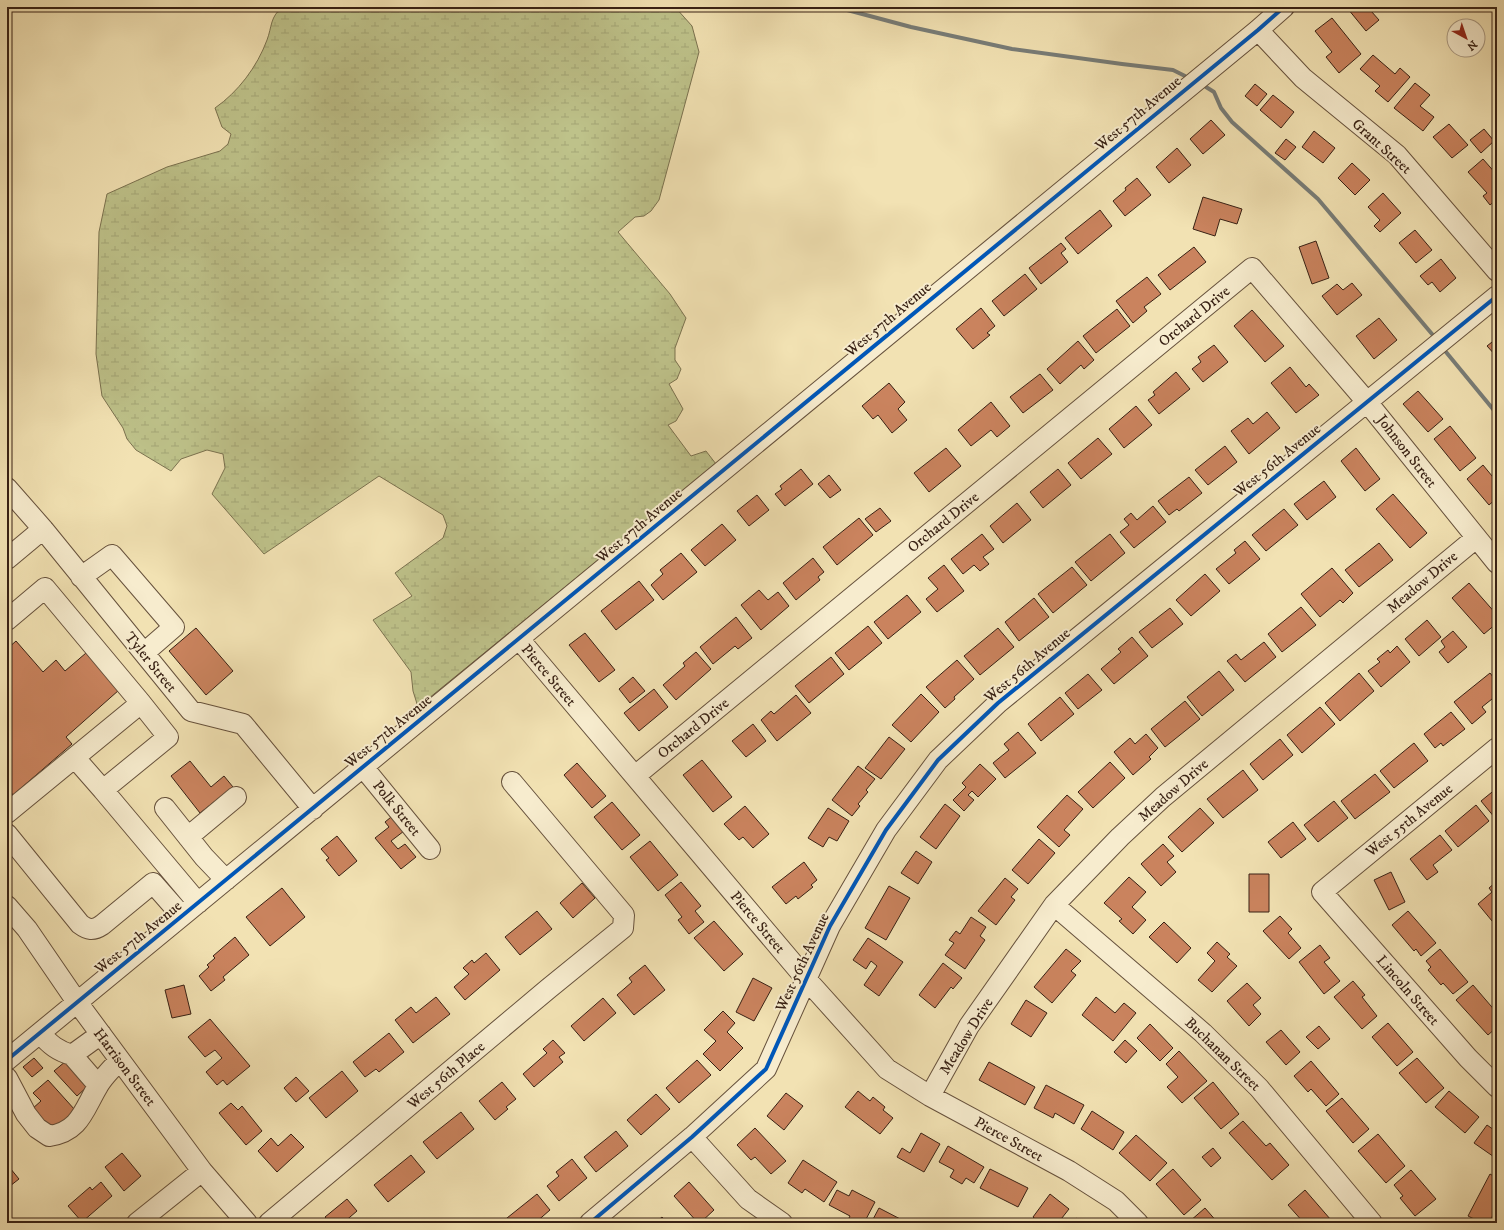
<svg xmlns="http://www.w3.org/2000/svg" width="1504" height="1230" font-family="'IM FELL DW Pica',serif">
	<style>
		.wetland { fill: url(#wetland-marsh); stroke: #7b724f }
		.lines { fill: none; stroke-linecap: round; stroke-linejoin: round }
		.stream { stroke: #787d78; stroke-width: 4 }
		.building { fill: #ca835e; stroke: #382114 }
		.minor-casing { stroke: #66513c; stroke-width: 22 }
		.minor { stroke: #f7ecce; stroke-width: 20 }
		.cycleway-casing { stroke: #f7ecce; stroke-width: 6 }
		.cycleway { stroke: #0057b8; stroke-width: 4 }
		.labels { text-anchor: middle; stroke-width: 4; stroke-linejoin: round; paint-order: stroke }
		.street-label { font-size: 15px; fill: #382114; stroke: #f7ecce }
	</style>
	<defs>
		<pattern id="wetland-marsh" width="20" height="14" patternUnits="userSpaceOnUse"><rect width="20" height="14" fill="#bec28a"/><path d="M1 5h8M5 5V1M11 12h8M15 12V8" fill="none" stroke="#a4a676"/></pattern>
	</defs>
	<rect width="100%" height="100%" fill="#f2e2b3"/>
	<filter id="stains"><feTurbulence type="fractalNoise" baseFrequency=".005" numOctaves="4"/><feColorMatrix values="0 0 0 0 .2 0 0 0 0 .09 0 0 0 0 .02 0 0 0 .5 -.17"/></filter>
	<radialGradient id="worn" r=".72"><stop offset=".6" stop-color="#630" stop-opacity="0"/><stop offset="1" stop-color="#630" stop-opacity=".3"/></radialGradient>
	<path class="wetland" d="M283 7H675L692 26 699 52 659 200 651 211 644 216 635 217 618 232 670 294 686 318 675 348V360L681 369 677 379 669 384 683 409 676 421 668 425 691 456 706 451 716 464 418 707 413 691 411 672 373 620 412 596 395 573 443 538 447 526 443 515 379 476 264 554 212 494 225 468 223 454 207 450 181 459 171 471 136 450 127 439 123 428 102 396 96 354 99 232 107 194 167 167 220 151 228 144 231 134 222 127 215 108C238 92 257 67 267 40 272 27 270 16 283 7Z"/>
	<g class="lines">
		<path class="stream" d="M836 7 911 27 1012 49 1122 64 1173 70 1185 76
			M1206 87 1214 92 1221 108 1232 122 1318 199 1432 334
			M1446 352 1497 414"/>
	</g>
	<path class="building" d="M1351 7H1375L1371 11 1379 20 1366 31 1348 9Z
		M1332 18 1361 54 1339 73 1326 57 1332 52 1315 31Z
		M1373 55 1395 74 1400 68 1410 77 1388 102 1375 91 1380 86 1360 69Z
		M1415 83 1430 95 1420 106 1434 117 1423 131 1394 108Z
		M1255 84 1267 94 1257 106 1245 96Z
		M1273 95 1294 112 1281 128 1260 110Z
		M1211 120 1225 135 1203 154 1190 139Z
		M1449 124 1468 145 1452 158 1433 137Z
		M1484 129 1494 141 1481 153 1470 140Z
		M1314 131 1335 148 1323 163 1302 147Z
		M1286 139 1296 147 1285 160 1275 153Z
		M1177 148 1191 165 1169 183 1156 167Z
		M1483 159 1497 175V199L1490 205 1483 196 1487 193 1468 172Z
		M1352 163 1370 180 1355 195 1338 178Z
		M1137 178 1151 195 1125 216 1113 201 1126 190 1125 188Z
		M1383 193 1401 213 1380 232 1374 226 1380 220 1368 207Z
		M1203 197 1242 209 1237 224 1220 219 1215 236 1193 229Z
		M1100 210 1112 226 1078 254 1065 238Z
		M1415 230 1432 250 1416 263 1399 243Z
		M1316 241 1329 278 1312 284 1299 247Z
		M1061 243 1066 249 1061 253 1068 262 1041 284 1029 268Z
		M1194 247 1206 262 1170 290 1158 275Z
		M1441 259 1456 278 1440 292 1432 282 1428 285 1420 276Z
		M1025 274 1037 289 1004 316 992 301Z
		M1147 277 1161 294 1144 307 1147 311 1133 323 1116 301Z
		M1352 283 1362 295 1337 315 1322 296 1337 284 1343 290Z
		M981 308 995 326 987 333 990 335 973 349 956 329Z
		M1117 309 1130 326 1096 353 1083 336Z
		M1252 310 1284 346 1265 362 1234 326Z
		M1379 318 1397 340 1374 359 1356 336Z
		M1497 338V357L1487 346Z
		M1078 341 1094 360 1084 369 1081 365 1060 384 1047 369Z
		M1214 345 1228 362 1203 382 1192 369 1201 362 1198 357Z
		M1290 367 1306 387 1309 384 1319 395 1296 413 1271 383Z
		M1176 372 1190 389 1159 414 1148 400 1155 395 1153 392Z
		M1040 374 1053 390 1023 413 1010 397Z
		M889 383 905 402 898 409 907 420 892 433 878 415 873 419 862 406Z
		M1418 391 1443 419 1428 432 1403 404Z
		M991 402 1010 426 997 437 991 430 971 446 958 430Z
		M1136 406 1152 425 1124 448 1109 429Z
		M1267 412 1280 428 1249 454 1231 431 1248 418 1253 424Z
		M1450 426 1476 458 1460 471 1434 439Z
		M1098 438 1112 454 1081 479 1068 463Z
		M1225 446 1237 462 1208 485 1195 470Z
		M946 448 961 466 929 492 914 473Z
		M1356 448 1380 479 1365 491 1341 461Z
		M1483 465 1497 482V498L1489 505 1467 479Z
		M801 469 813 484 785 506 775 494 782 489 780 486Z
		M1058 469 1071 485 1043 508 1030 492Z
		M829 475 841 490 830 498 818 484Z
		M1189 477 1202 493 1179 511 1177 509 1169 515 1158 501Z
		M1324 481 1336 497 1307 520 1294 504Z
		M1393 494 1427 533 1410 548 1376 509Z
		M757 495 769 510 749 526 737 511Z
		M1017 503 1031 520 1003 543 990 526Z
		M1153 506 1166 522 1134 548 1120 532 1129 525 1124 519 1131 513 1137 520Z
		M880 508 891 521 876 532 865 519Z
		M1284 509 1298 525 1266 551 1252 535Z
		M859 518 873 535 837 565 823 547Z
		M722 524 736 540 705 566 691 550Z
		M982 534 994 549 983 557 989 564 980 571 974 565 963 574 951 559Z
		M1110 534 1125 553 1091 581 1075 562Z
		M1245 541 1260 559 1229 584 1216 569 1236 553 1234 550Z
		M1379 543 1393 560 1359 587 1345 570Z
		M681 553 697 572 663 600 651 585 663 574 660 570Z
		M813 558 824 572 818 577 820 580 796 600 783 583Z
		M944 565 964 591 937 612 926 599 938 589 928 578Z
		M1072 567 1087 585 1053 613 1038 594Z
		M1332 568 1353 593 1343 603 1340 600 1320 617 1301 594Z
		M1205 574 1220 591 1191 616 1176 600Z
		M639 581 654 600 616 630 601 611Z
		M1469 583 1497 615V623L1484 634 1452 598Z
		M759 590 768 600 778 592 789 606 761 630 741 605Z
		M907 595 921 612 888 639 874 622Z
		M1034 598 1049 617 1019 641 1005 622Z
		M1301 607 1316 625 1282 652 1268 634Z
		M1170 608 1183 624 1152 648 1139 632Z
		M736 617 752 638 738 649 735 646 713 664 700 647Z
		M1427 620 1441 637 1419 656 1405 639Z
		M868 626 882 643 849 670 835 653Z
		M196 628 233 671 206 695 169 651Z
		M998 628 1014 647 980 675 964 656Z
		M1453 631 1467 647 1448 663 1439 652 1445 647 1441 641Z
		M585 633 615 670 599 682 569 645Z
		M1132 637 1148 656 1114 684 1101 669 1121 652 1118 649Z
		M16 641 43 672 56 660 65 671 86 653 119 690 66 737 72 744 13 795 9 790 7 792V649Z
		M1264 642 1276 657 1245 682 1227 661 1236 654 1241 660Z
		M1397 646 1410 662 1381 687 1368 671 1380 662 1377 659 1388 650 1390 653Z
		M696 652 711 669 676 700 663 685 685 666 683 663Z
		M831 657 844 674 809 703 795 686Z
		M957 660 974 679 954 697 955 699 945 708 926 687Z
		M1219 671 1234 690 1202 716 1187 697Z
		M1359 673 1374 691 1340 721 1325 703Z
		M1490 673 1497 682V695L1482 707 1486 712 1472 724 1454 702Z
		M1088 674 1102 690 1078 709 1065 693Z
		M633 677 645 691 630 703 619 689Z
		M654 689 668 707 639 731 624 713Z
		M921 694 939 712 911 742 892 725Z
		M796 695 811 713 777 741 761 720 771 711 774 714Z
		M1060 697 1074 714 1041 741 1028 724Z
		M1185 701 1200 719 1165 747 1151 729Z
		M1320 707 1335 724 1302 753 1287 735Z
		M1451 712 1465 729 1443 746 1441 743 1435 748 1424 734Z
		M753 724 766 741 746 757 732 741Z
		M1018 732 1036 753 1005 778 993 763 1009 750 1004 744Z
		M1146 734 1158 748 1149 757 1151 759 1133 775 1114 752 1130 738 1135 744Z
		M889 737 905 749 881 779 865 768Z
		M1280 739 1293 755 1263 780 1250 764Z
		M1414 743 1428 761 1394 788 1380 771Z
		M702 760 732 797 713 812 683 775Z
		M190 761 211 787 224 776 233 787 200 813 171 776Z
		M1110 762 1125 778 1093 808 1078 792Z
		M577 763 606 796 592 808 564 775Z
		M980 764 996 779 978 797 972 791 968 795 974 800 964 811 953 800 966 787 962 783Z
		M858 766 875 779 866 790 868 792 858 804 860 806 852 816 832 800Z
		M1243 770 1258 790 1223 818 1207 799Z
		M1375 774 1390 792 1355 819 1341 801Z
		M1497 788V817L1495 818 1481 801Z
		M1067 795 1083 809 1064 830 1070 835 1059 847 1037 827Z
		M1334 801 1348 818 1318 842 1304 825Z
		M612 802 640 835 622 850 594 817Z
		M945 804 960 816 936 849 920 837Z
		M1476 805 1489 821 1458 847 1445 831Z
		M745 806 769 834 753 848 743 837 739 840 724 824Z
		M828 808 849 821 837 841 829 837 823 847 808 838Z
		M1200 808 1214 823 1182 852 1168 837Z
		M396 813 408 828 391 841 398 849 405 844 416 857 401 869 375 838 389 827 385 822Z
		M1293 822 1306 839 1281 858 1268 842Z
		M1440 835 1452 850 1433 865 1438 872 1427 880 1410 859Z
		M337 836 357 861 339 876 326 860 329 858 321 849Z
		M1039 839 1055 853 1028 884 1012 870Z
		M650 841 678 875 658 891 630 857Z
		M1163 844 1174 856 1167 862 1176 872 1161 886 1141 864Z
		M916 851 932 862 918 884 901 873Z
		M804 862 817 880 811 885 813 887 798 899 796 896 786 904 772 887Z
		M1391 872 1405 902 1389 910 1374 880Z
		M1249 874H1269V912H1249Z
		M1129 877 1146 892 1132 907 1146 920 1133 934 1119 921 1122 919 1104 903Z
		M1005 878 1018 889 1011 897 1015 900 996 925 978 911Z
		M1497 881V927L1478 904 1492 892 1489 888Z
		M681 882 701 906 695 911 704 922 689 934 678 920 682 917 665 895Z
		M582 883 595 898 573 918 560 903Z
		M889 886 910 898 886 940 865 928Z
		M282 888 305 917 270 946 246 917Z
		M537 911 552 929 520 955 505 937Z
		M1408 911 1436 943 1421 956 1416 949 1414 951 1392 925Z
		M1280 916 1292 929 1288 933 1301 948 1289 959 1263 931Z
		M971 917 986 927 980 936 985 940 965 969 945 955 954 943 949 940 956 931 960 934Z
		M714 921 743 954 724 971 694 938Z
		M1164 922 1191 948 1177 963 1149 937Z
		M235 937 249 955 223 977 225 980 211 991 199 976 209 967 207 965 215 958 213 956Z
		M868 938 903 962 879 996 864 985 877 966 871 961 866 969 853 960Z
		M1217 942 1230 954 1227 957 1237 966 1212 992 1198 980 1215 961 1207 953Z
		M1320 945 1330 958 1324 962 1340 981 1324 994 1299 962Z
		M1066 949 1081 961 1071 971 1076 975 1052 1003 1034 987Z
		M1440 949 1468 982 1453 994 1443 983 1441 985 1428 970 1431 967 1426 961Z
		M486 953 500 970 465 1000 454 987 469 974 463 968 472 960 474 963Z
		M943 963 962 978 953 989 951 987 935 1008 919 995Z
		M645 965 665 990 634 1015 617 995 632 982 629 978Z
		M753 978 772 988 754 1021 736 1012Z
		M1353 981 1365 995 1362 997 1377 1016 1362 1029 1334 997Z
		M1247 983 1261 998 1253 1005 1261 1014 1249 1026 1227 1001Z
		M184 985 191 1014 172 1018 165 990Z
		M1473 985 1497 1013V1027L1488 1035 1456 1000Z
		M436 997 450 1014 413 1043 395 1020 411 1007 416 1013Z
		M1096 997 1115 1013 1124 1003 1136 1013 1113 1041 1082 1015Z
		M603 998 616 1013 584 1041 571 1026Z
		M1026 1000 1047 1013 1031 1037 1011 1024Z
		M723 1011 735 1023 727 1032 743 1048 720 1071 703 1054 716 1041 704 1030Z
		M210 1019 250 1066 227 1085 223 1080 217 1085 206 1072 222 1058 215 1050 205 1057 188 1037Z
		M1388 1023 1413 1052 1397 1066 1372 1037Z
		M1150 1024 1173 1048 1160 1061 1137 1038Z
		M1319 1026 1330 1039 1318 1049 1306 1037Z
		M1281 1030 1300 1052 1286 1065 1266 1042Z
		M389 1033 404 1052 379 1072 376 1069 365 1077 353 1062Z
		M1497 1034V1044L1492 1039Z
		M553 1040 565 1053 559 1057 563 1062 534 1087 523 1074 547 1053 543 1049Z
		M1125 1040 1137 1051 1126 1063 1114 1052Z
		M1179 1051 1207 1081 1182 1103 1167 1087 1178 1077 1166 1064Z
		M34 1058 43 1068 32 1077 23 1067Z
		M1417 1058 1444 1088 1426 1103 1399 1073Z
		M697 1060 711 1075 679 1103 666 1088Z
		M66 1061 88 1086 77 1096 54 1071Z
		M1311 1061 1339 1094 1326 1106 1311 1089 1308 1092 1294 1076Z
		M989 1062 1035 1087 1025 1105 979 1080Z
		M342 1071 358 1091 326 1118 309 1098Z
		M296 1077 309 1091 296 1102 284 1088Z
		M48 1080 75 1110 52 1131 32 1109 41 1101 33 1093Z
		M502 1082 516 1099 506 1107 508 1109 495 1120 479 1101Z
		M1213 1082 1239 1114 1221 1129 1194 1098Z
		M1046 1085 1084 1105 1074 1124 1055 1113 1053 1118 1034 1108Z
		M858 1091 870 1101 873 1097 885 1107 883 1110 893 1118 880 1134 845 1107Z
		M1449 1091 1479 1117 1465 1133 1435 1107Z
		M786 1093 803 1106 784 1130 767 1116Z
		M656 1094 670 1109 641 1135 627 1120Z
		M1342 1098 1369 1129 1353 1143 1326 1111Z
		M231 1103 238 1110 242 1106 262 1131 246 1145 219 1113Z
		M1092 1111 1124 1132 1113 1150 1081 1129Z
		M461 1112 474 1129 437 1159 423 1142Z
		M1243 1121 1266 1146 1270 1143 1289 1165 1272 1180 1229 1133Z
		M1487 1125 1497 1132V1159L1474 1143Z
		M755 1128 786 1161 771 1174 755 1157 751 1160 737 1145Z
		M616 1131 628 1146 596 1172 584 1157Z
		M921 1133 940 1144 924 1172 897 1157 902 1148 910 1153Z
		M291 1134 304 1147 277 1172 258 1151 271 1138 278 1146Z
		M1378 1134 1405 1166 1386 1183 1358 1151Z
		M1136 1135 1167 1163 1150 1181 1119 1153Z
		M948 1146 984 1167 974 1183 966 1178 962 1184 950 1177 954 1170 939 1162Z
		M1213 1148 1221 1158 1211 1167 1202 1157Z
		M122 1153 141 1176 124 1191 105 1167Z
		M411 1155 425 1172 388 1202 374 1185Z
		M572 1159 587 1178 559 1201 547 1186 559 1176 556 1172Z
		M803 1160 837 1182 824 1202 805 1189 802 1193 788 1183Z
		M10 1168 19 1179 10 1186 7 1183V1170Z
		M990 1169 1028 1188 1018 1207 980 1188Z
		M1173 1169 1201 1200 1184 1215 1156 1184Z
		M1411 1170 1436 1199 1415 1216 1400 1198 1403 1196 1394 1185Z
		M1490 1174 1497 1178V1207L1489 1223H1482L1468 1216Z
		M101 1182 112 1196 82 1222 68 1206 90 1187 92 1190Z
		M689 1182 714 1210 700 1223H698L674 1196Z
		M837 1190 849 1196 852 1190 875 1202 864 1223H858L849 1218 850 1216 829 1205Z
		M1305 1190 1331 1220 1328 1223H1304L1288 1205Z
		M537 1194 550 1210 535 1223H503L502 1222Z
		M1050 1194 1069 1209 1058 1223H1040L1033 1217Z
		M347 1199 357 1211 343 1223H330L325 1217Z
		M879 1208 908 1223H871Z
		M1205 1208 1218 1223H1191L1190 1221Z
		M662 1217 668 1223H655Z
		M1077 1218 1082 1223H1071Z"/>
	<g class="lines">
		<g class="minor-casing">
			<path id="minor" d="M1258 30 1303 78 1397 155 1497 271
				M7 488 43 529 191 711 243 724 313 809
				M7 559 43 529
				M81 577 112 555 174 627 144 653
				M7 620 45 588 141 703 168 737 103 790 198 903
				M519 639 807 980 887 1069 930 1096 1069 1171 1116 1201 1138 1223
				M1497 748 1322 892 1468 1058 1497 1087
				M75 758 103 790
				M363 767 430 849
				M635 776 1252 268 1367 402 1497 563
				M165 808 204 857 226 880
				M7 813 141 703
				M7 834 80 924C88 930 93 931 102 925L153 883 182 916
				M188 837 236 797
				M1054 905 1203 1033 1259 1088 1372 1223
				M7 906 27 929 77 1002 202 1171 247 1223
				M40 1033C50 1045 58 1051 72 1055L101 1034
				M72 1055 98 1085
				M7 1060 1258 30 1284 7
				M7 1078 26 1114 37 1128 49 1136C80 1132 84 1109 98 1086 103 1077 112 1068 120 1060
				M930 1096 969 1026 1054 905 1120 837 1163 797 1476 538
				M692 1137 748 1199 782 1223
				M137 1223 202 1171
				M269 1223 548 989 623 928 624 915 512 782
				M590 1223 692 1137 766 1069 830 926 886 830 938 760 998 703 1497 296"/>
		</g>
		<use href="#minor" class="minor"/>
		<g class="cycleway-casing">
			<path id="cycleway" d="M7 1060 1258 30 1284 7
				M590 1223 692 1137 766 1069 830 926 886 830 938 760 998 703 1497 296"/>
		</g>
		<use href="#cycleway" class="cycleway"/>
	</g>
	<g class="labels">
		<g class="street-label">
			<text transform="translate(1138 113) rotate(-40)" y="5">West 57th Avenue</text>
			<text transform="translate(1382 146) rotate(42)" y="5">Grant Street</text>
			<text transform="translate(1194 316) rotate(-39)" y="5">Orchard Drive</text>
			<text transform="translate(888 319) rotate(-40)" y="5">West 57th Avenue</text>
			<text transform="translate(1407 451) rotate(52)" y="5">Johnson Street</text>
			<text transform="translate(1277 460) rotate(-39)" y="5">West 56th Avenue</text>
			<text transform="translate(943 522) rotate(-39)" y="5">Orchard Drive</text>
			<text transform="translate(639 525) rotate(-40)" y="5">West 57th Avenue</text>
			<text transform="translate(1422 582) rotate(-40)" y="5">Meadow Drive</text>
			<text transform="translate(151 662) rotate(51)" y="5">Tyler Street</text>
			<text transform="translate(1027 665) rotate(-40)" y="5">West 56th Avenue</text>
			<text transform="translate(549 675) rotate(50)" y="5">Pierce Street</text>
			<text transform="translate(693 728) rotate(-39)" y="5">Orchard Drive</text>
			<text transform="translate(388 731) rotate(-39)" y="5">West 57th Avenue</text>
			<text transform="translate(1173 790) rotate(-41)" y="5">Meadow Drive</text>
			<text transform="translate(397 808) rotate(51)" y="5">Polk Street</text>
			<text transform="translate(1409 820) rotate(-39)" y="5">West 55th Avenue</text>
			<text transform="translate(758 922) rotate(50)" y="5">Pierce Street</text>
			<text transform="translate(138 937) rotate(-39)" y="5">West 57th Avenue</text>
			<text transform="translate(802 962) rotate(-65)" y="5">West 56th Avenue</text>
			<text transform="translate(1408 990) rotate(49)" y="5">Lincoln Street</text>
			<text transform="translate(966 1036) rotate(-58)" y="5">Meadow Drive</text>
			<text transform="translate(1223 1054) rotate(44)" y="5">Buchanan Street</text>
			<text transform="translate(125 1067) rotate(53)" y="5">Harrison Street</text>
			<text transform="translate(446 1075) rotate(-40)" y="5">West 56th Place</text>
			<text transform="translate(1009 1139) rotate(29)" y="5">Pierce Street</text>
		</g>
	</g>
	<rect width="1504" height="1230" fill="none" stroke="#f2e2b3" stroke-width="24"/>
	<rect x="8" y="8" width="1488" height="1214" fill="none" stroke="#382114" stroke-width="2"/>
	<rect x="12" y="12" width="1480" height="1206" fill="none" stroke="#382114"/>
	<g transform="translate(1466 38) rotate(140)"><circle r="19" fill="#f7ecce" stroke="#ab9b84"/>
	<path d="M0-3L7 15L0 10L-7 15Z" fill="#8f2418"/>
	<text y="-6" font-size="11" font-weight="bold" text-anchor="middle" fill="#382114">N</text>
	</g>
	<rect width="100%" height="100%" filter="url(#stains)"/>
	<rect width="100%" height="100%" fill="url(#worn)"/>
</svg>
